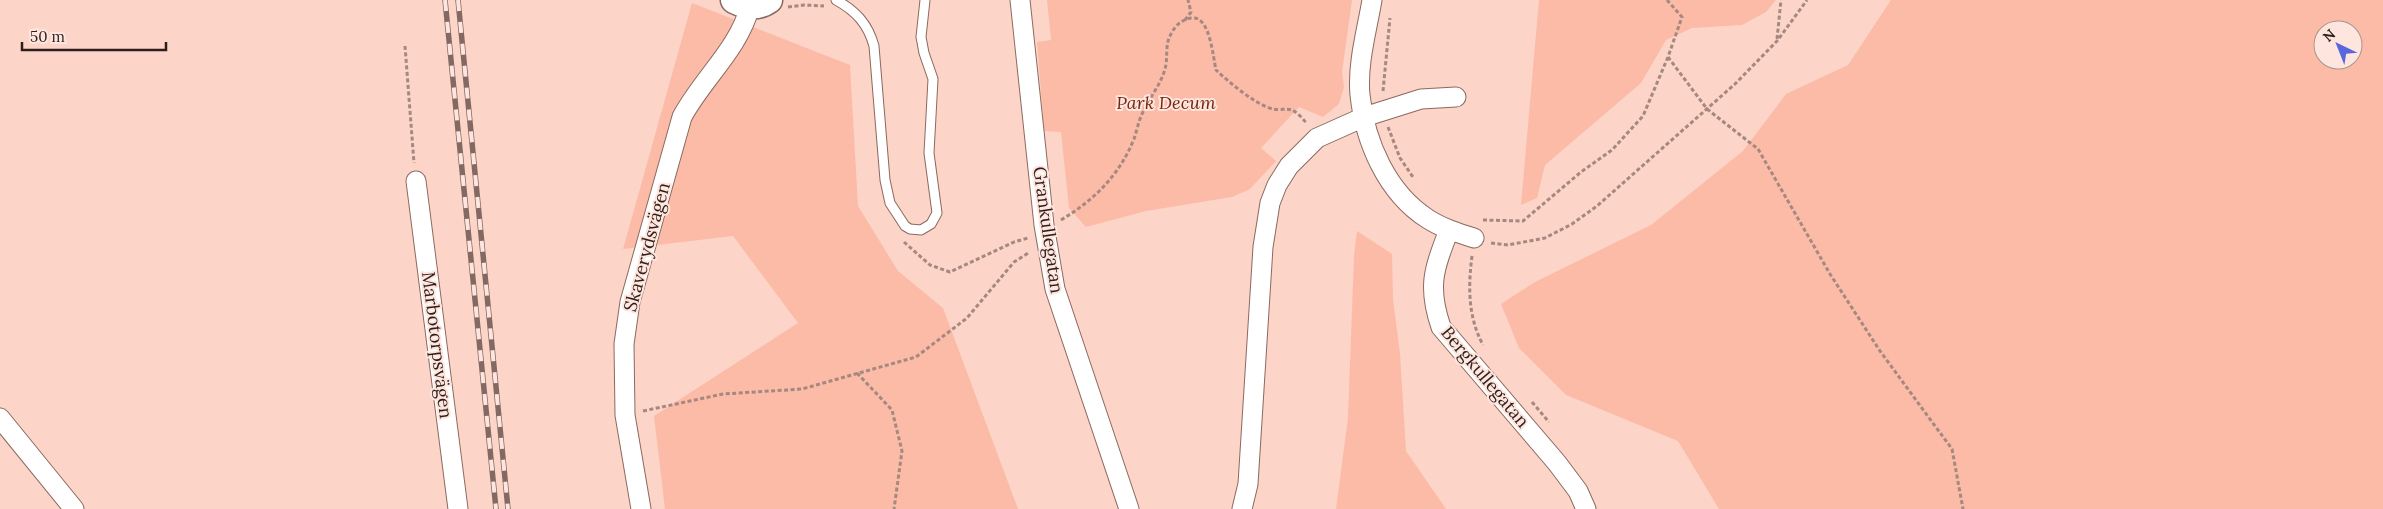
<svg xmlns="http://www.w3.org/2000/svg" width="2383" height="509" font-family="Lora,serif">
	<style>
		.green { fill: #fcbba7; fill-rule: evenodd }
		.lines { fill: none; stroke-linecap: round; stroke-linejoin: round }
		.lane-casing { stroke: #8c695f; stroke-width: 11 }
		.street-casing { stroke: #8c695f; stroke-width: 21 }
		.secondary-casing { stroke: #8c695f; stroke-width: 29 }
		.path { stroke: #a5887f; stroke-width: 3; stroke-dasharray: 4 2.5; stroke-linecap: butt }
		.lane { stroke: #fff; stroke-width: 9 }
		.street { stroke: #fff; stroke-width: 19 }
		.secondary { stroke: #fff; stroke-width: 26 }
		.rail-casing { stroke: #836962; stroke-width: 5.5 }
		.rail { stroke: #fee5de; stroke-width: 4; stroke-dasharray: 11; stroke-linecap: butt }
		.labels { text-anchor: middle; stroke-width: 4; stroke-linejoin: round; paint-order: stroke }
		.park-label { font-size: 18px; font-style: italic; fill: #74270d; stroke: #fee5de }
		.street-label { font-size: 18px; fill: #2d1e1a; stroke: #fee5de }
	</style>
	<rect width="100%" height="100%" fill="#fcd4c8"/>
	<path class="green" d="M1047 0H1352L1342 72 1344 87 1339 104 1323 117 1299 107 1261 148 1276 161 1250 189 1232 197 1146 211 1086 227 1069 208 1061 132 1044 131 1037 42 1051 40Z
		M1539 0H1776L1766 12 1742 25 1692 28 1666 40 1641 83 1545 165 1537 198 1521 205Z
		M1891 0H2383V509H1719L1678 441 1566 395 1519 348 1501 304 1535 282 1651 225 1743 151 1786 94 1848 65ZM2323 30H2353V60H2323Z
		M692 3 850 65 858 206 898 271 943 308 1018 509H665L654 416 798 323 733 236 623 249Z
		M1357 231 1392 254 1393 299 1400 354 1406 451 1446 509H1336L1348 418 1354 256Z"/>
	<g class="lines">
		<g class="lane-casing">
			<path id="lane" d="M836 0C856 11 868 24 874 46L885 180 890 203 905 226 910 229 921 230 931 224 937 213 929 153 933 79 924 53 921 37 925 0"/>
		</g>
		<g class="street-casing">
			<path id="street" d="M1020 0 1044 225 1055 289 1129 509
				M1372 0C1367 30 1357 64 1360 95 1365 142 1387 193 1428 219 1442 228 1458 233 1474 238
				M416 181 458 509
				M1449 230C1434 269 1427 286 1441 327L1557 463 1578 491 1586 509
				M0 418 74 509
				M641 509 625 415 624 344 630 302 682 117C702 79 739 49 750 6
				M1242 509 1248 484 1263 247 1270 203 1277 185 1289 166 1317 138 1364 117 1421 99 1456 97"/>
		</g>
		<g class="secondary-casing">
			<path id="secondary" d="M734 0C746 6 758 8 769 0"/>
		</g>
		<path class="path" d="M1667 0 1682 17 1668 57 1707 109 1758 149 1830 274 1880 351 1952 449 1963 509
			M788 7 804 5 824 6
			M1185 20 1191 12 1188 0
			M1777 39 1781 0
			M405 46 414 163
			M1383 91 1390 18
			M1388 127 1400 158 1413 177
			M1061 220C1094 200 1119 176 1134 139 1137 130 1139 119 1144 110 1150 97 1161 84 1165 69 1168 59 1165 45 1170 36 1174 27 1182 18 1193 18 1210 17 1213 57 1216 70 1229 82 1250 100 1267 107 1285 115 1288 99 1307 124
			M1483 220 1523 221 1581 172 1612 150 1643 116 1668 57
			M904 242 930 265 950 272 1014 242 1028 238
			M1491 243 1508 245 1545 238 1572 224 1597 206 1735 84 1777 41 1807 0
			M1472 256C1468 287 1468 317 1483 345
			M857 373 892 410 902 451 894 509
			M1532 402 1549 422
			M643 411 723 394 802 389 916 357 967 318 1014 262 1030 252"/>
		<use href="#lane" class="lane"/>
		<use href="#street" class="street"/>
		<use href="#secondary" class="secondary"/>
		<g class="rail-casing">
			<path id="rail" d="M445 0 496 509
				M458 0 508 509"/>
		</g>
		<use href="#rail" class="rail"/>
	</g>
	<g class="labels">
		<g class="park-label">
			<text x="1166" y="109">Park Decum</text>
		</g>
		<g class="street-label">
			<text transform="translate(1048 230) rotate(82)" y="6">Grankullegatan</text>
			<text transform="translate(647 247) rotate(-75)" y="6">Skaverydsvägen</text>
			<text transform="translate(437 345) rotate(83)" y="6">Marbotorpsvägen</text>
			<text transform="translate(1485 377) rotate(50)" y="6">Bergkullegatan</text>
		</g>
	</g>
	<g transform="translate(2338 45) rotate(317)"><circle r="24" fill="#fee5de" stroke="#aa9590"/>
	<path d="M0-4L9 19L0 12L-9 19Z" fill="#5867de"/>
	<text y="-8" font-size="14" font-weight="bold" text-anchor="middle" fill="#2d1e1a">N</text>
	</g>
	<path d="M22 42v8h144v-8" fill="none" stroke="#2d1e1a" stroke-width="2.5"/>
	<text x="30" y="42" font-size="15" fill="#2d1e1a" stroke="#fee5de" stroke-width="4" paint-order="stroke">50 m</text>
</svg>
